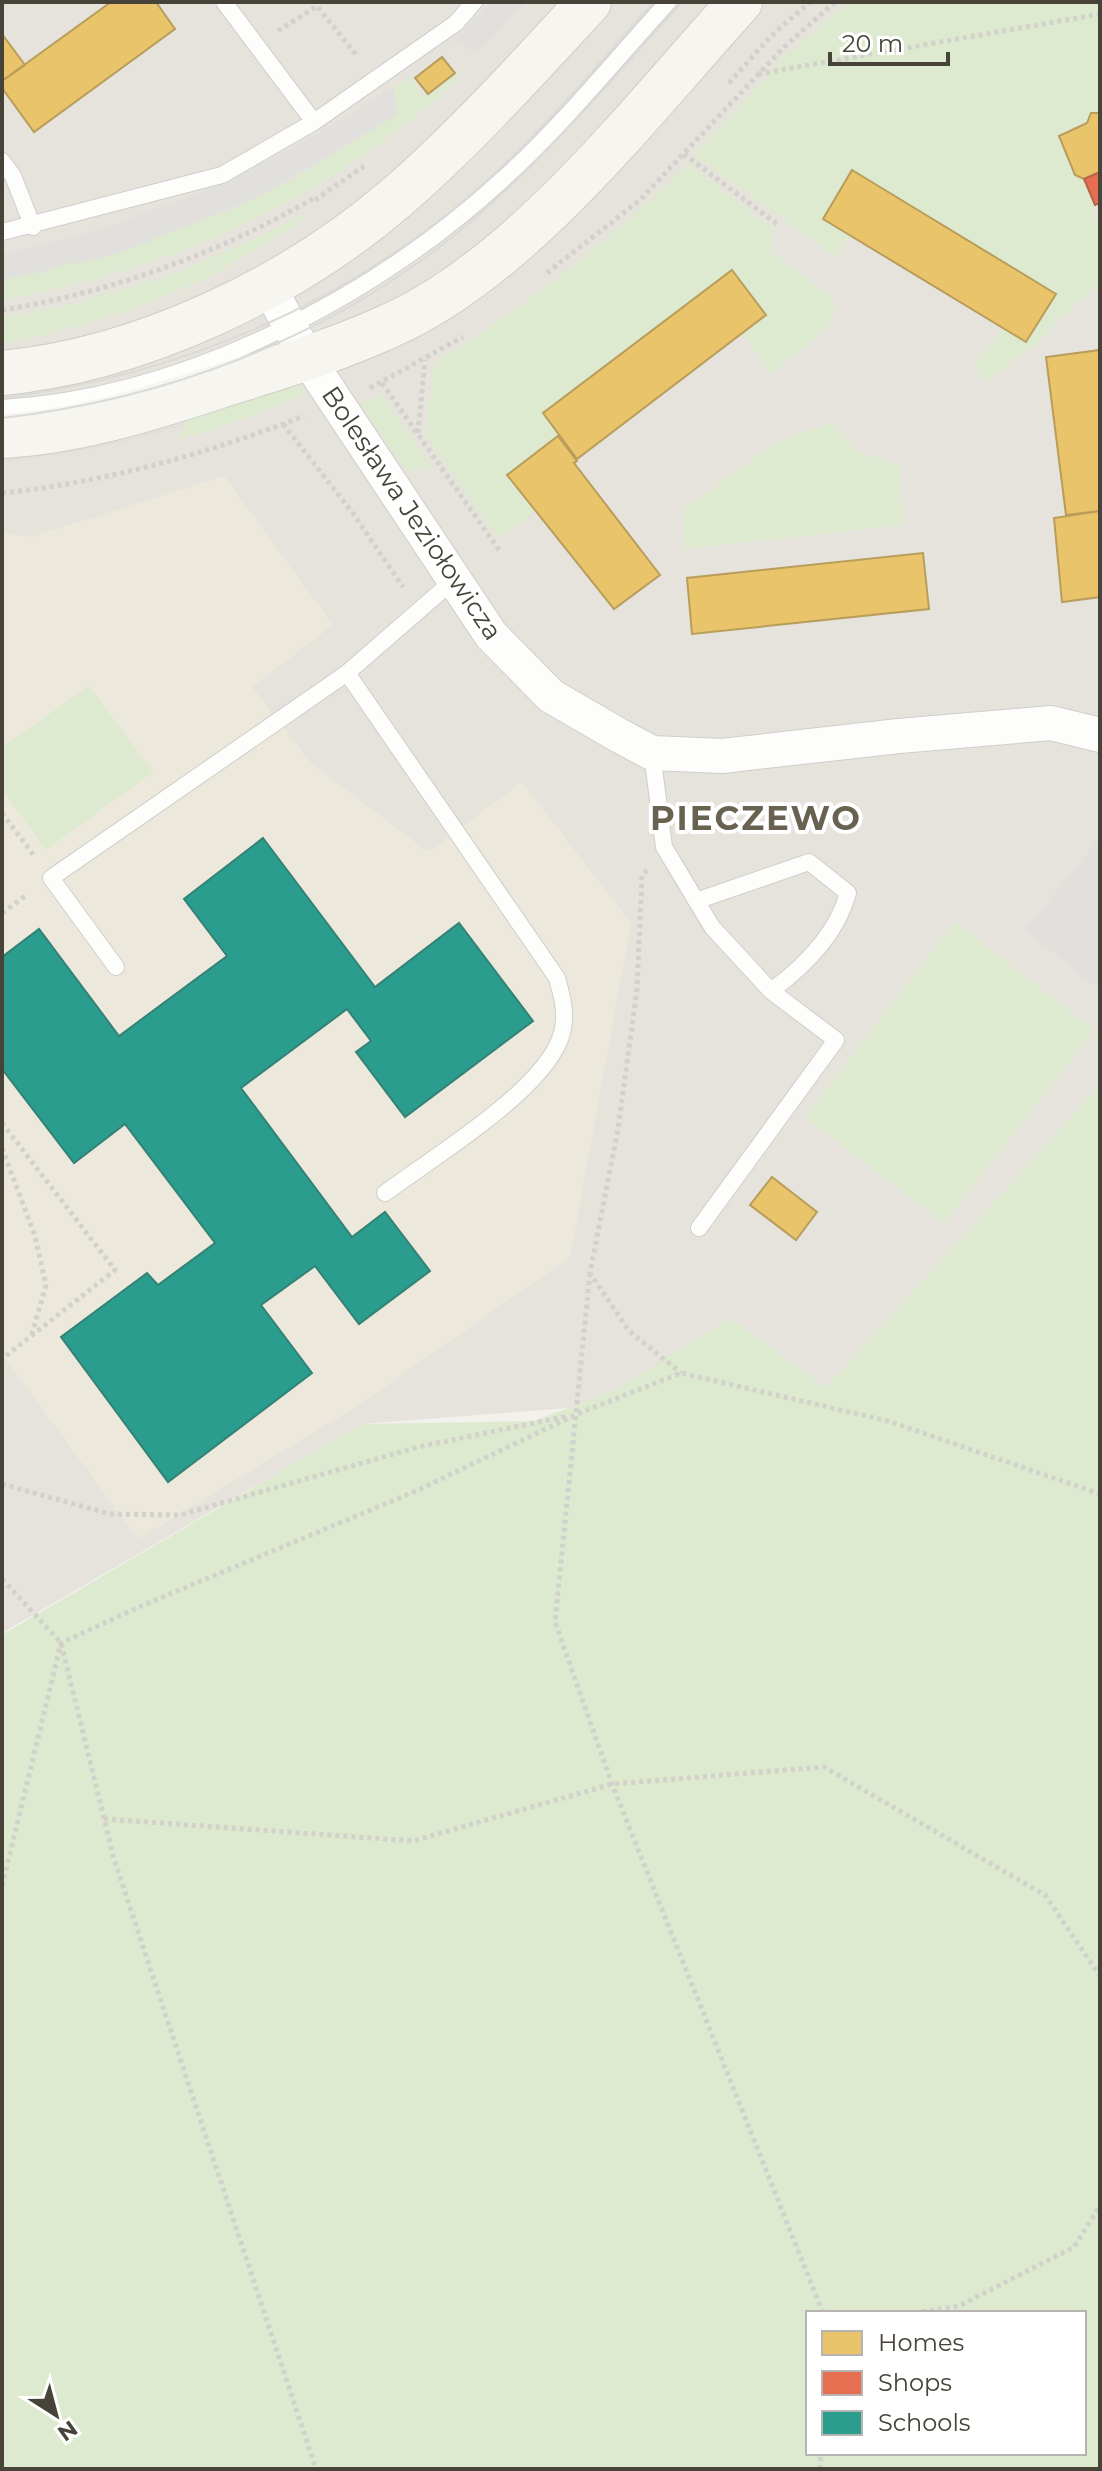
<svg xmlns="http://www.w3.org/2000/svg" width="1102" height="2471" font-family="Montserrat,sans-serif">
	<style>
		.residential { fill: #e5e3db }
		.education { fill: #ece9dc }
		.green { fill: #ddeacf; fill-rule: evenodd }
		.parking { fill: #e1e0dc }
		.homes { fill: #e9c46a; stroke: #b89d5b; stroke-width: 2 }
		.shops { fill: #e76f51; stroke: #b7624a; stroke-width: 2 }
		.schools { fill: #2a9d8f; stroke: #338275; stroke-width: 2 }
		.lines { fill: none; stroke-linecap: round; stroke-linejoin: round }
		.lane-casing { stroke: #d0ceca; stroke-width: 18 }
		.street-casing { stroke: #d0ceca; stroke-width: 36 }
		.secondary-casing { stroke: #d0cec4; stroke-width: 46 }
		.path { stroke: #d2d1cb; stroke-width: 5; stroke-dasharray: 4 4; stroke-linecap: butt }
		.lane { stroke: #fdfdfc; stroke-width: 16 }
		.street { stroke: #fdfdfc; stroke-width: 34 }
		.secondary { stroke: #f6f5f0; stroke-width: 44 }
		.tram { stroke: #dadad9; stroke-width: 2 }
		.labels { text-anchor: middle; stroke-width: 8; stroke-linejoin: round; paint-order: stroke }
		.street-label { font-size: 26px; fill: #474339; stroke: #fff }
		.district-label { font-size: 34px; font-weight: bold; letter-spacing: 2px; fill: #696251; stroke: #fff }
	</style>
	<rect width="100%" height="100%" fill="#f2f1ec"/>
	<path class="residential" d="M2 2H1100V1085L826 1388 362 1424 2 1633Z"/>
	<path class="education" d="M224 476 333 625 252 687 311 763 428 852 522 782 631 923 570 1257 354 1408 138 1539 2 1354V533L31 537Z"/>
	<path class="green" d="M849 2H1100V113L1059 137 1075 175 1084 179 1095 205 1092 214 1100 231V284L1051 327 1047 337 1045 333 1041 340 985 382 973 365 1003 329 1026 342 1055 295 852 171 823 219 850 236 836 257 695 155 786 55Z
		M464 68 456 78 458 80C322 202 184 266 2 300V280L42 272 74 260 75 265 222 214 295 178 396 115 394 87 410 77 425 98Z
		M688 163 773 229 771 251 827 294 835 307 831 322 816 338 771 373 742 333 766 315 731 270 543 413 558 436 508 475 538 509 499 539 426 436 434 364C525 306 613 240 688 163Z
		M309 212C306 220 287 230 277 236 194 293 100 324 2 344V318L73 304 184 271Z
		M291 380 308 393 229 424 180 439 179 434 186 431 185 425 197 405Z
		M381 394 433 468 406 471 360 405Z
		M831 423 858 452 899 465 903 525 685 549 683 510 777 442Z
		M89 686 153 772 46 850 2 789V747Z
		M955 922 1094 1030 944 1223 805 1117Z
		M1100 1085V2469H2V1635L362 1424 534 1421 616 1390 730 1318 826 1388ZM808 2313H1084V2453H808Z"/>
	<path class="parking" d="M492 2H527L477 53 452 41Z
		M394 87 397 115 260 196 120 253 75 265 73 261 42 272 2 280V254L101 229 194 195 294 148Z
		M197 405 185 425 152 435 83 451 2 462V446Z
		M1100 838V990L1025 930Z"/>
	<path class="homes" d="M111 2H156L175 29 34 132 2 88V81Z
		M2 34 25 65 2 81Z
		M442 57 455 73 428 94 415 78Z
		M1091 113H1100V172L1084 179 1075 175 1059 136 1087 123Z
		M852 170 1056 294 1026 342 823 219Z
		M732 270 766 315 577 459 543 413Z
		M1100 350V511L1066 515 1046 357Z
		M558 436 577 461 574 463 660 575 614 609 507 475Z
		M1100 511V597L1062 602 1054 518Z
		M923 553 929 609 692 634 687 578Z
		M772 1177 817 1212 796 1240 750 1205Z"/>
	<path class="shops" d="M1100 172V203L1095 205 1084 179Z"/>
	<path class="schools" d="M263 838 375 987 459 923 533 1021 405 1117 356 1052 371 1041 347 1009 241 1088 352 1237 385 1212 430 1271 359 1324 315 1266 261 1305 312 1373 168 1482 61 1337 147 1273 158 1285 215 1243 125 1124 74 1163 2 1069V957L39 929 119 1036 227 956 184 899Z"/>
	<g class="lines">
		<g class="lane-casing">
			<path id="lane" d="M224 2 314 122
				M2 161 13 176 33 227
				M2 232 222 175 314 122 456 23 474 2
				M2 408C182 397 371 300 502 180 562 126 614 61 668 2
				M347 673 557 978C563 999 568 1018 560 1039 540 1093 432 1158 385 1193
				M652 753 664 847 712 927 771 991C805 966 837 934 848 893L809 862 696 901
				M116 967 51 878 347 673 455 579
				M699 1228 836 1040 771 991"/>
		</g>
		<g class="street-casing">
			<path id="street" d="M268 285 307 358 491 635 551 696 620 736 652 753 722 756 899 736 1051 723 1100 735"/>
		</g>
		<g class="secondary-casing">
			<path id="secondary" d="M2 373C140 360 292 288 397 197 466 137 527 69 589 2
				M2 436C76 432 150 409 220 386 281 367 344 348 402 320 530 257 644 107 740 2"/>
		</g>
		<path class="path" d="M278 31 317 6 358 57
			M758 74 1100 14
			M729 83 771 36 810 2
			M684 154 777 224
			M315 200 364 166
			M547 273 640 200 783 48 835 2
			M2 310C112 292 217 254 314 198
			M382 383 499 550
			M370 388 463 337
			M283 424 352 512 403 587
			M418 433 425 360
			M2 493C107 482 206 454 304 416
			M2 813 35 857
			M647 870 642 876 637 990 618 1129 590 1273 629 1331 681 1373
			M2 913 28 894
			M2 1123 115 1270 2 1359
			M2 1148 35 1236 46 1285 31 1337
			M590 1273 555 1622 612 1784 823 2313
			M2 1484 110 1514 180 1515 418 1447 568 1416
			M2 1579 61 1643 114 1859 316 2469
			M104 1819 413 1841 612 1784 824 1767 1045 1895 1100 1976
			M2 1886 61 1643 139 1607 416 1491 577 1414 681 1373 888 1421 1100 1494
			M914 2313 959 2306 1074 2247 1100 2206
			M820 2469 821 2453"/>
		<use href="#lane" class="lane"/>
		<use href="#street" class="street"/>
		<use href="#secondary" class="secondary"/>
		<path class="tram" d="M2 398C175 376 341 307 474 192 540 135 596 66 654 2
			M2 418C167 399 328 338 457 233 541 165 610 81 682 2"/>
	</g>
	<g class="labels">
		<g class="street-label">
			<text transform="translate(412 513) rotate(56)" y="9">Bolesława Jeziołowicza</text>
		</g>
		<g class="district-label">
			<text x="756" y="830">PIECZEWO</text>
		</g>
	</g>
	<rect width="1102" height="2471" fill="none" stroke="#474339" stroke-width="8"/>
	<rect x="806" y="2311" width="280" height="144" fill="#ffffff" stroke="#b5b4b0" stroke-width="2"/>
	<rect x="822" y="2331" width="40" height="24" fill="#e9c46a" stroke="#b5b4b0" stroke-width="2"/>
	<text x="878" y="2351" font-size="24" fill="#474339">Homes</text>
	<rect x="822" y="2371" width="40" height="24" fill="#e76f51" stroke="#b5b4b0" stroke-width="2"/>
	<text x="878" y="2391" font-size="24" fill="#474339">Shops</text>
	<rect x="822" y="2411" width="40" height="24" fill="#2a9d8f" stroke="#b5b4b0" stroke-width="2"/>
	<text x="878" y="2431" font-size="24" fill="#474339">Schools</text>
	<g transform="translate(56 2415) rotate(144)" stroke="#ffffff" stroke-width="6" paint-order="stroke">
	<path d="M0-6L14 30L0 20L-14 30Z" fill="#474339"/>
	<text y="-12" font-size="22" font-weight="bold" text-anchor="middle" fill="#474339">N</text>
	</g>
	<path d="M830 52v12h118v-12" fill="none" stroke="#474339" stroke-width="4"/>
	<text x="842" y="52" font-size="24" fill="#474339" stroke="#ffffff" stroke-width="6" paint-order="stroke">20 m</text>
</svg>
